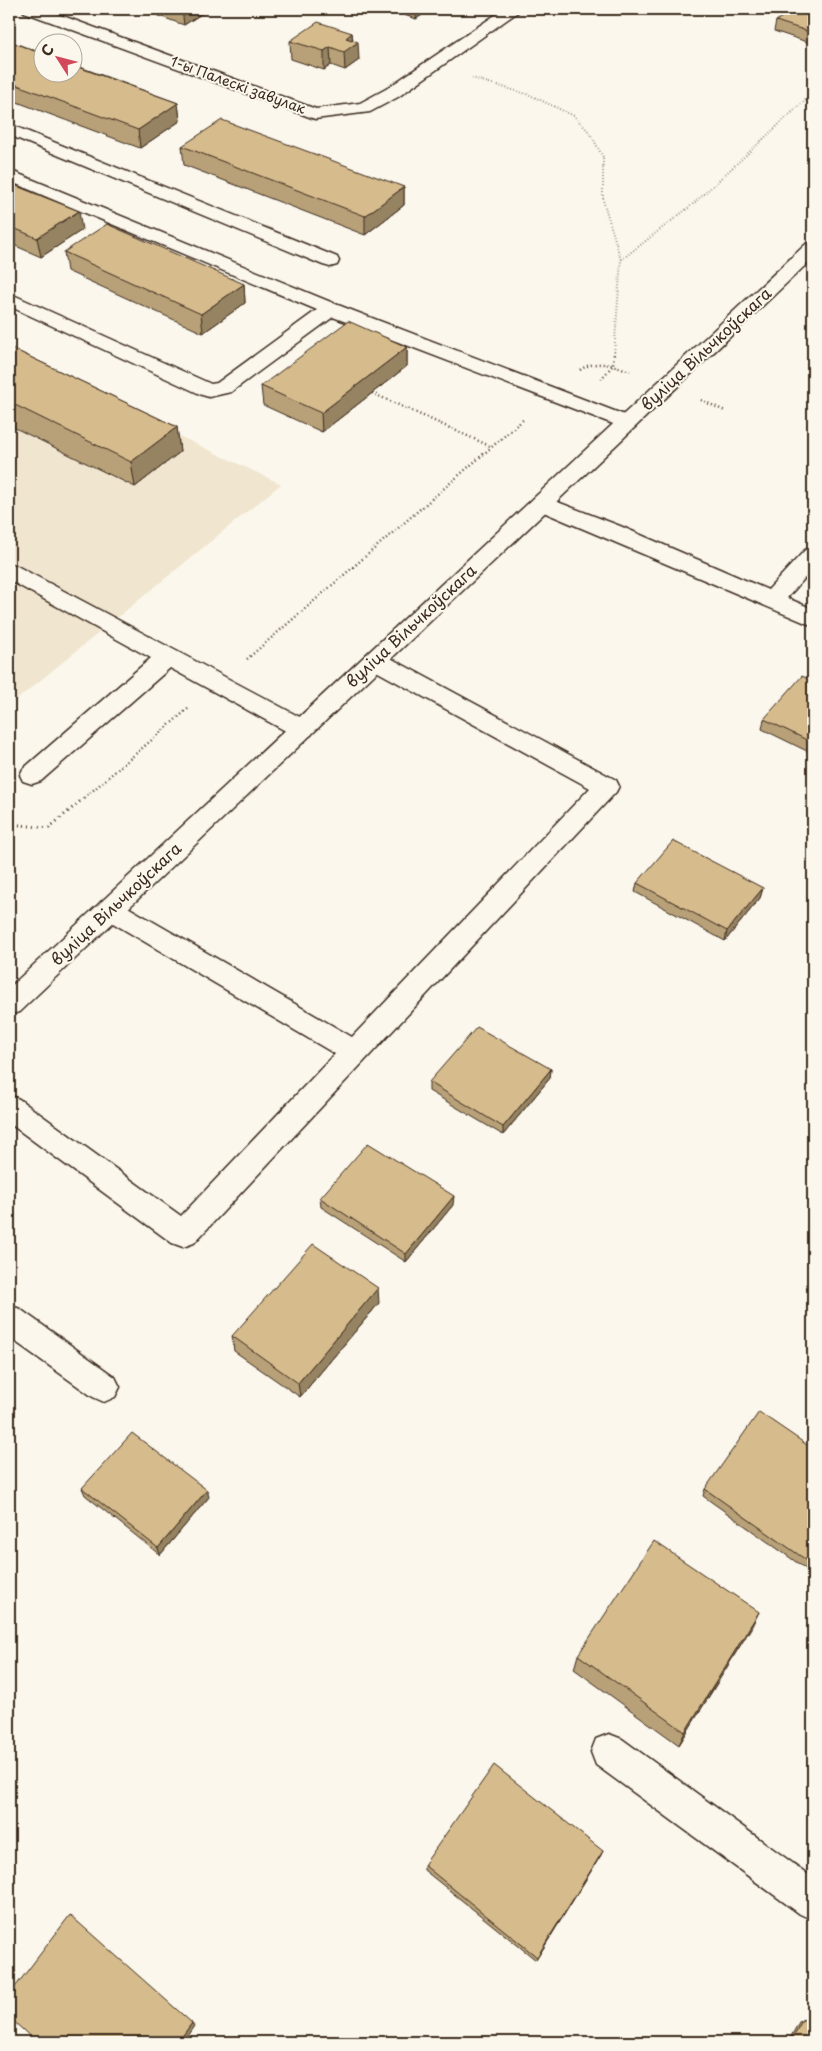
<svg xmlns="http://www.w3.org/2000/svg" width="822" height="2051" font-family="'Playpen Sans',sans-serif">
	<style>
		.built { fill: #f0e5cf }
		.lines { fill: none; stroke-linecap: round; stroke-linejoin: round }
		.minor-casing { stroke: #3b2a1e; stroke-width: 3 }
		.major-casing { stroke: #3b2a1e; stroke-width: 3 }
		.path-far2 { stroke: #3b2a1e; stroke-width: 2; stroke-dasharray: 0.5 2.5; stroke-linecap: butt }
		.path-far1 { stroke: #3b2a1e; stroke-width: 2.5; stroke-dasharray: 1 3; stroke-linecap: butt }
		.path { stroke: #3b2a1e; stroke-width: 3; stroke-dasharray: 1 4; stroke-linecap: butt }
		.minor { fill: #fbf7ec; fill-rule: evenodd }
		.major { fill: #fbf7ec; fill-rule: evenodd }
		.wall { fill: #b8a178; stroke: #3b2a1e }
		.shaded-wall { fill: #968362; stroke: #3b2a1e }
		.building { fill: #d6bb8c; stroke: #3b2a1e }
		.labels { text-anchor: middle; stroke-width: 4; stroke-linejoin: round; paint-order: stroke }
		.far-street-label { font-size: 14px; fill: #3b2a1e; stroke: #fbf7ec }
		.street-label { font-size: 16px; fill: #3b2a1e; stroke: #fbf7ec }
	</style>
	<rect width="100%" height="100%" fill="#fbf7ec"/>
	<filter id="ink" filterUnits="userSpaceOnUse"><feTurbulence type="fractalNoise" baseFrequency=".02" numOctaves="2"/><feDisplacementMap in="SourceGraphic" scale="10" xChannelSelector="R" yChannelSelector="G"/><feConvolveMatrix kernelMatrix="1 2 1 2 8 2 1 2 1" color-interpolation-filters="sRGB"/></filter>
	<g filter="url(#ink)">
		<path class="built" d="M9 356 281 484 9 706Z"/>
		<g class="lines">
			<g class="minor-casing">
				<path id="minor" d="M22 9H44L316 109 360 103 386 89 504 9H522L398 97 370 112 315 119 24 12Z
					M9 124 337 257 339 261 337 265 330 267 323 265 9 135Z
					M9 170 338 305 635 419 638 423 635 427 628 429 621 427 333 317 231 392 209 397 202 395 9 306V293L211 384 217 383 317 310 9 181Z
					M542 496 620 526 768 590 805 550 813 548V569L787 598 813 609V626L534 508 531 503 534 498Z
					M9 564 17 566 311 723 314 729 311 735 302 738 293 735 170 668 41 781 32 784 23 781 20 775 23 769 151 658 9 580Z
					M375 652 383 654 616 780 619 786 616 792 194 1243 183 1247 172 1243 9 1123V1095L19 1099 181 1216 335 1054 101 916 97 909 101 902 110 899 119 902 352 1037 590 788 367 666 363 660 367 654Z
					M9 1305 20 1309 115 1377 120 1387 115 1397 104 1402 93 1397 9 1337Z
					M609 1734 622 1739 813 1878V1920L800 1914 596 1765 591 1752 596 1739Z"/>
			</g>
			<g class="major-casing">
				<path id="major" d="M813 242V258L19 1012 9 1015V988L806 244Z"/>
			</g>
			<path class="path-far2" d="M472 78 530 95 574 116 590 133 603 157V200L621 260
				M614 355 621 260 692 205 813 93"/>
			<path class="path-far1" d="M580 370C595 359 614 365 630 371
				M601 379 613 365 614 353
				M372 393 492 447
				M701 400 725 411
				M247 659 524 419
				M84 798 189 708"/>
			<path class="path" d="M9 824 49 828 85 797"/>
			<use href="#minor" class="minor"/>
			<use href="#major" class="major"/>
		</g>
		<path class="wall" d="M151 9H209L184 25 151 13Z
			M386 9H431L416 19Z
			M813 13V44L774 31 776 21Z
			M352 33 353 40 359 60 345 70 331 65 324 70 291 59 290 41Z
			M9 41 178 103 180 121 140 148 9 99Z
			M182 146 404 187V205L365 235 184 165Z
			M9 183 82 230 41 257 9 243Z
			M64 252 244 284 245 303 203 333 67 271Z
			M9 347 177 427 180 452 135 487 9 425Z
			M407 347V366L322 432 263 405 261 386Z
			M813 681V754L762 729 764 719Z
			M637 883 763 888 760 898 725 941 635 892Z
			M551 1069 550 1078 503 1135 429 1091V1082Z
			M320 1198 453 1205 406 1262 321 1207Z
			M379 1303 300 1397 234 1351 232 1336Z
			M82 1488 209 1497 160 1555 85 1495Z
			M705 1489 813 1557 806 1569 703 1496Z
			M751 1628 679 1745 574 1669 578 1655Z
			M601 1855 536 1960 424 1870V1865Z
			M803 2019 813 2042H788L799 2022Z"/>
		<path class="shaded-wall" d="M182 9H209L184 25Z
			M416 9H431L416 19Z
			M352 33 353 46 358 42 359 60 345 70 344 52 346 38Z
			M330 47 331 65 324 70V51Z
			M178 103 180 121 140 148 138 130Z
			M404 187V205L365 235V216Z
			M79 211 82 230 41 257 37 238Z
			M244 284 245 303 203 333 201 314Z
			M407 347V366L322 432 321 413Z
			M177 427 180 452 135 487 131 462Z
			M763 888 760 898 725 941 727 931Z
			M551 1069 550 1078 503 1135V1127Z
			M454 1196 453 1205 406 1262V1254Z
			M378 1288 379 1303 300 1397 298 1383Z
			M207 1490 209 1497 160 1555 158 1548Z
			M759 1612 751 1628 679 1745 685 1732Z
			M603 1851 601 1855 536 1960 537 1957Z
			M192 2023 194 2026 183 2042H178Z"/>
		<path class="building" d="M793 9H800L813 13V33L776 21Z
			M318 22 352 33 346 38 358 42 344 52 330 47 324 51 290 41Z
			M9 41 42 54V72H72V65L178 103 138 130 9 82Z
			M222 120 404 187 365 216 182 146Z
			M9 183 79 211 37 238 9 226Z
			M107 224 244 284 201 314 64 252Z
			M348 321 407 347 321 413 261 386Z
			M9 347 177 427 131 462 9 402Z
			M802 676 813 681V743L764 719Z
			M673 841 763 888 727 931 637 883Z
			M477 1027 551 1069 503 1127 429 1082Z
			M368 1143 454 1196 406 1254 320 1198Z
			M313 1244 378 1288 298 1383 232 1336Z
			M759 1412 813 1449V1556L809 1562 705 1489Z
			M132 1433 207 1490 158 1548 82 1488Z
			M654 1541 759 1612 685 1732 578 1655Z
			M494 1765 603 1851 537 1957 424 1865Z
			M70 1915 192 2023 178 2042H36L9 2017V1995Z
			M803 2019 813 2027V2042H790Z"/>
	</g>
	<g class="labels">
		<g class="far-street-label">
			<text transform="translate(238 85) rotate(20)" y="5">1-ы Палескі завулак</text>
		</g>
		<g class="street-label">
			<text transform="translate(706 349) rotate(-43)" y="6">вуліца Вільчкоўскага</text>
			<text transform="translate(411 626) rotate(-43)" y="6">вуліца Вільчкоўскага</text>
			<text transform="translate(116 904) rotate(-43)" y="6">вуліца Вільчкоўскага</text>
		</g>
	</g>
	<rect width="822" height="2051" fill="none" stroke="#fbf7ec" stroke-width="30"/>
	<rect x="15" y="15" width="792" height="2021" fill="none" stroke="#3b2a1e" stroke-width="2" filter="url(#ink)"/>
	<g transform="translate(58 58) rotate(306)"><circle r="24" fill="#fbf7ec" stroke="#aea59a"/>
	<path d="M0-4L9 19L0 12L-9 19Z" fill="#d1495b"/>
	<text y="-8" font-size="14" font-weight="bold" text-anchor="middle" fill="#3b2a1e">С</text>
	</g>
</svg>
